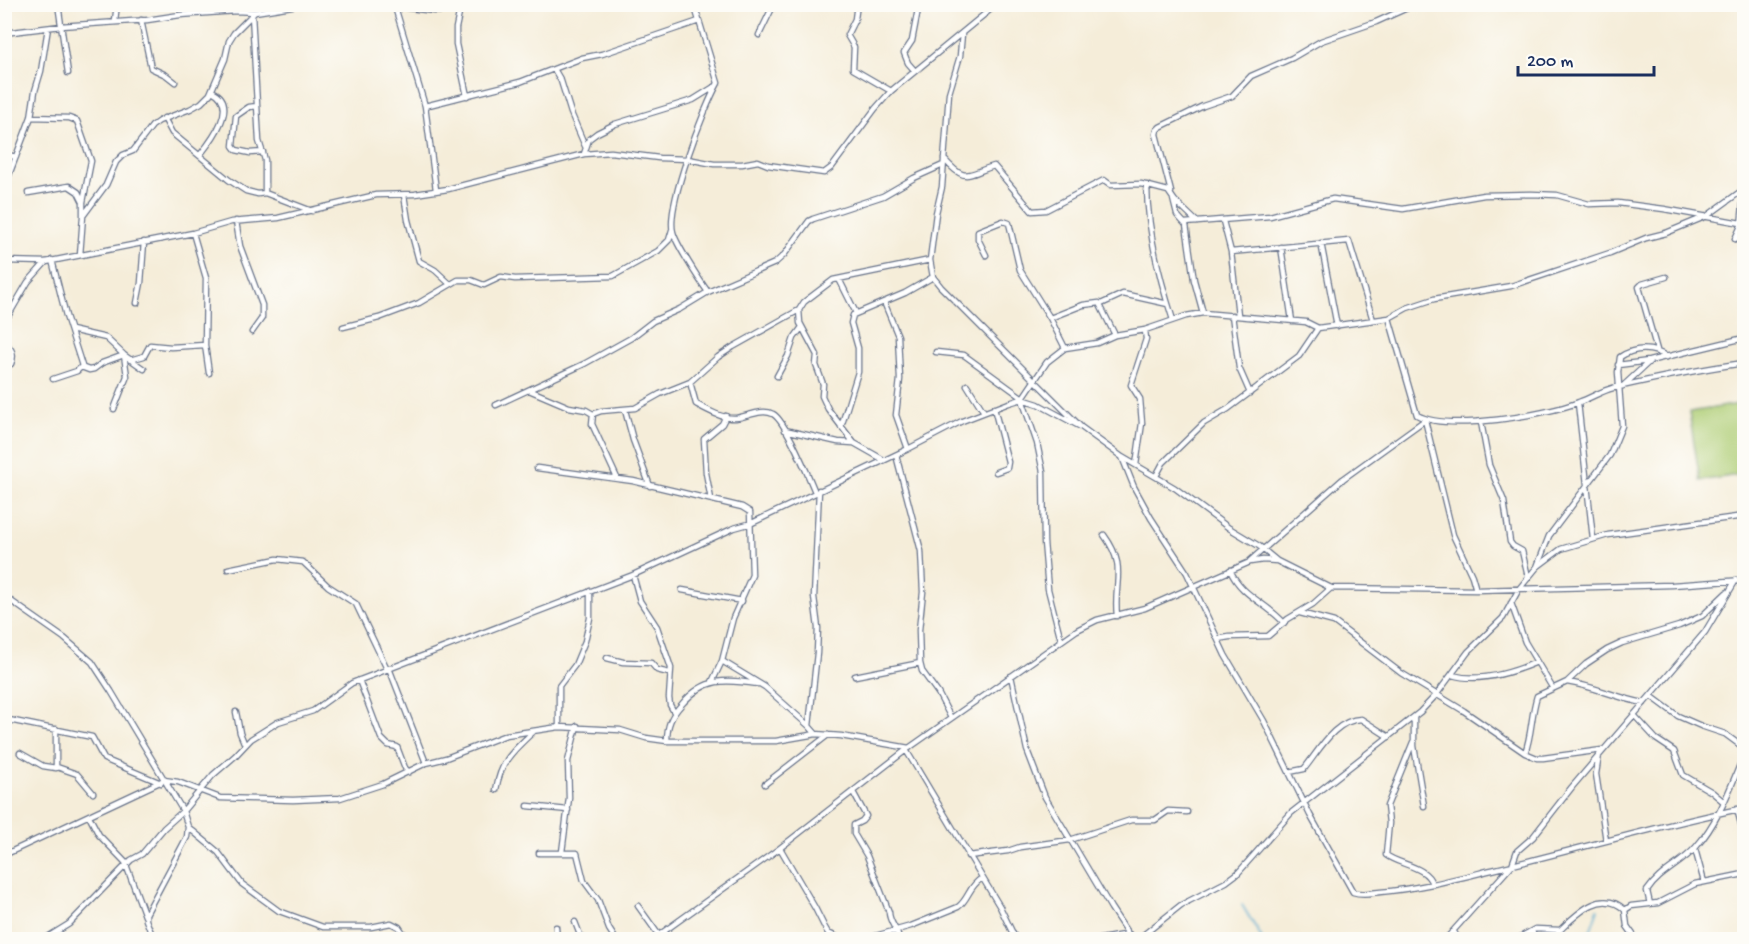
<svg xmlns="http://www.w3.org/2000/svg" width="1749" height="944" font-family="'Gochi Hand',sans-serif">
	<style>
		.green { fill: #aecd75; stroke: #647e6a; stroke-width: 1.5 }
		.lines { fill: none; stroke-linecap: round; stroke-linejoin: round }
		.stream { stroke: #56aad2; stroke-width: 1.5 }
		.minor-casing { stroke: #677289; stroke-width: 7 }
		.minor { stroke: #fff; stroke-width: 4.5 }
	</style>
	<rect width="100%" height="100%" fill="#fdfcf7"/>
	<filter id="ink" filterUnits="userSpaceOnUse"><feTurbulence type="fractalNoise" baseFrequency=".0167" numOctaves="2"/><feDisplacementMap in="SourceGraphic" scale="12" xChannelSelector="R" yChannelSelector="G"/><feConvolveMatrix kernelMatrix="1 2 1 2 8 2 1 2 1" color-interpolation-filters="sRGB"/></filter>
	<filter id="wash" filterUnits="userSpaceOnUse"><feTurbulence type="fractalNoise" baseFrequency=".008" numOctaves="4" result="noise"/><feDisplacementMap in="SourceGraphic" scale="24" xChannelSelector="R" yChannelSelector="G"/><feGaussianBlur stdDeviation="1.35" result="paint"/><feColorMatrix in="noise" values="0 0 0 0 0 0 0 0 0 0 0 0 0 0 0 0 0 1.4 0 .05"/><feComposite in="paint" operator="in"/></filter>
	<g filter="url(#wash)">
		<rect width="100%" height="100%" fill="#f5edd9"/>
		<path class="green" d="M1738 404 1744 438V474L1700 481 1689 412Z"/>
		<g class="lines">
			<path class="stream" d="M1242 905 1263 940
				M1587 940 1598 909"/>
		</g>
	</g>
	<g filter="url(#ink)">
		<g class="lines">
			<g class="minor-casing">
				<path id="minor" d="M58 4 68 73
					M375 4 434 11H441L446 4
					M461 4 456 28V44L467 96
					M694 4 718 83C704 108 666 206 673 232 676 244 700 281 708 292
					M857 4 855 19 847 35 854 47 853 69 891 91
					M395 7 425 106 436 190
					M252 14 259 141 265 160V193
					M141 20 151 68 166 75 175 82
					M115 21 117 4
					M4 33 61 26 147 20 180 15 236 11 255 12 304 4
					M962 34 960 56 949 93 942 187 936 213 930 260 933 277 941 287 1081 427 1122 457 1175 488 1229 528 1259 546 1277 561 1331 588 1476 590 1672 585 1744 580
					M759 35 774 4
					M554 69 561 81 571 113 585 146
					M915 71 908 63 904 53 912 41 919 4
					M257 106 249 107 236 116 233 146 236 150 250 153 263 152
					M425 106 520 82 582 58 602 54 699 21
					M31 117 69 118 77 121 91 161 83 202V216
					M164 118 172 133 229 180 246 191 258 194 265 193 312 211
					M4 154 16 157
					M584 154 589 139 597 133 615 124 693 100 714 87
					M200 155C212 140 240 104 212 91
					M944 159C966 184 967 174 994 166L1032 211 1046 210 1104 180 1111 185 1141 184 1168 191 1175 201 1197 222
					M1147 185C1147 230 1159 277 1173 320
					M4 188 31 117 35 91 41 71 48 28
					M1171 192 1156 134 1157 130 1160 127 1203 106 1232 96 1251 76 1292 58 1321 41 1376 22 1416 4
					M28 193 69 186 78 192 83 202
					M404 195 408 220 419 261 435 270 450 284
					M1173 199 1177 215 1186 225 1194 280 1203 313
					M236 221 240 246 262 305V318L252 332
					M1223 221 1231 252 1238 315
					M1185 223 1270 216 1333 199 1403 209 1484 195 1531 194 1557 195 1589 204 1618 203 1664 209 1741 223
					M193 233 206 278 205 345 209 373
					M1735 239 1741 226 1744 194
					M1735 239 1744 235
					M1321 243 1337 326
					M1281 247 1292 321
					M1231 252 1349 241 1373 320
					M80 255 83 216 106 185 116 162 123 155 133 151 152 126 159 121 190 109 201 103 210 94 225 59 229 41 234 33 255 12
					M986 255 978 239V231L1003 221 1009 223 1020 270 1050 318 1065 348
					M52 260 66 316 82 366 77 371 53 379
					M4 261 46 262 193 233 231 222 278 218 376 195 415 194 448 189 584 154 611 152 659 158 688 159 714 164H742L758 161 768 165 824 173 832 167 875 109 891 91 997 4
					M839 279 856 313
					M884 302 898 336 900 379 896 415 908 449
					M137 303 141 283 144 242
					M1101 304 1123 294 1168 304
					M1232 315 1239 368 1250 393
					M1050 318 1083 305 1099 303 1115 335
					M1389 318 1407 308 1434 299 1511 286 1610 253 1646 238 1666 233 1707 216 1744 189
					M4 323 28 282 46 262
					M343 327 379 318 419 303 458 280H471L484 285 501 277 515 279 613 276 658 251 669 240 672 230
					M71 330 106 338 124 355 144 369
					M4 342C12 349 15 354 11 364L4 367
					M1657 350 1639 287 1642 284 1666 277
					M936 352 964 355 1023 398
					M130 360 144 356 150 345 171 347 205 345
					M1618 365 1649 361 1744 338
					M81 367 89 370 94 369 102 363 124 355 127 376 114 409
					M777 376 788 356 794 338 802 327
					M690 382 696 404C707 410 723 419 736 418 747 417 762 408 773 414 785 420 809 477 815 492
					M967 385 984 412
					M1623 386 1649 362
					M529 390 569 407 586 410 593 414 601 411 635 408 660 394 690 382 718 357 733 347 799 310
					M1578 403 1593 539
					M496 405 584 364 631 338 653 321 680 309 708 292 775 263 784 255 809 221 813 219 883 196 914 178 943 165
					M994 408 1008 462 1007 468 996 472
					M625 410 633 440 650 486
					M593 414 592 424 617 478
					M1425 420 1453 535 1472 576 1476 590
					M1481 422 1489 465 1504 501 1510 542 1513 546 1522 551 1528 577
					M841 427 858 372V348L851 323 853 315 905 293 933 277
					M785 430 838 442 853 443
					M896 455 921 551 923 592 919 630 920 663 922 671 938 693 951 718
					M1122 457 1134 487 1151 518 1187 573 1225 655 1264 721 1310 815 1353 892C1362 895 1371 893 1380 892 1418 889 1455 879 1492 870 1576 850 1660 825 1744 808
					M884 460 854 443 828 409 822 396 823 384 816 365 817 355 800 323 799 310 804 302 833 280 930 260
					M1136 465 1142 423 1140 399 1131 385 1146 339 1145 330
					M537 468 633 481 742 507 750 512 752 575 733 618 722 661 712 682
					M1156 476 1163 463 1204 423 1228 409 1299 356 1318 328
					M711 499 706 473 704 439 722 424 726 416
					M1104 535C1128 568 1113 581 1117 616
					M1250 561 1343 479 1425 420
					M1537 567 1561 549 1608 535 1744 516
					M228 569 277 559 303 562 328 586 356 604 387 669
					M1230 570C1242 597 1266 602 1284 623
					M633 575 640 601 657 627 669 662 671 668 669 698 670 705 674 712
					M682 590 742 601
					M4 596 64 638 92 662 111 691 183 811 188 827 187 837 146 914V920L154 940
					M1511 603 1525 642 1552 687
					M1300 613 1334 622 1401 673 1464 711 1525 753 1537 758H1543L1602 750
					M1218 639 1229 637 1268 636 1288 619 1313 604 1331 588
					M1061 640 1048 589 1044 542 1043 472 1037 443 1022 399 1047 362 1065 348 1097 343 1115 335 1145 330 1186 316 1203 313 1306 322 1318 328 1389 318 1417 415C1447 432 1547 415 1579 402 1591 398 1601 391 1613 388 1657 378 1700 369 1744 363
					M607 658 623 662 651 663 657 670 669 673
					M722 661 765 687 809 726
					M389 668 426 763
					M1452 675C1479 683 1511 673 1537 662
					M855 676 920 663
					M1011 676 1027 750 1045 797 1111 908 1132 940
					M359 680 381 738 388 745 397 747 405 768 409 772
					M1567 682C1594 686 1617 698 1644 703
					M1651 696 1678 716 1701 726 1725 734 1744 748
					M236 712 240 733 245 745
					M1634 715 1656 739 1674 751 1683 775 1712 792 1724 802
					M1414 718V746L1424 806
					M4 719 92 737 104 759 161 783
					M559 727V686L575 665 585 641 590 618V591
					M816 734 809 726 817 653 818 628 814 597 819 490
					M667 741C667 725 671 716 682 704 705 677 725 679 758 684
					M1413 742 1387 806 1389 823 1386 855C1399 865 1427 866 1432 884
					M906 750 1000 907 1016 940
					M20 753 43 766 56 768V729
					M1525 753C1532 734 1531 715 1537 696L1567 682 1586 664 1607 650 1622 643 1679 626 1702 616 1726 593
					M1599 755 1596 774 1606 841
					M57 767 77 774 93 793
					M1289 772 1304 769C1319 751 1334 720 1361 719L1389 737
					M765 784 828 735
					M496 790C501 760 513 751 534 731
					M853 792 866 816 862 821 854 825V834L867 856 889 912C889 923 898 929 899 940
					M528 806 568 810
					M1737 809 1744 835
					M89 816 99 835 125 862 145 916
					M188 827 218 852 242 884 279 911 323 927H371L391 923 399 927 408 940
					M780 848 815 908 825 928 828 933 843 940
					M1695 849 1704 882
					M562 852 569 798 568 761 577 726
					M539 853H577L584 881 598 900 609 929 616 940
					M4 855 164 780 178 782 220 798 293 800 340 798 383 784 426 763 446 758 506 735 559 727 620 730 646 738 667 741H776L816 734 841 736 909 748
					M968 856 1008 851 1020 847 1070 840 1131 820H1155L1168 811 1187 812
					M1650 904 1647 891C1660 871 1682 864 1696 847 1719 821 1731 786 1744 755
					M638 906 658 934
					M1625 910 1631 906 1658 903 1695 884 1744 874
					M1625 910 1627 926 1637 940
					M575 922 582 940
					M556 927 557 940
					M1532 931 1535 940
					M1454 932 1459 940
					M507 938 508 940
					M43 940 69 924 131 860 142 854 164 828 183 811 213 775 235 756 251 739 278 722 313 711 352 683 633 575 734 528 752 523 908 449 962 421 1009 403 1022 399 1038 404 1081 427
					M652 940 780 848 906 750 1077 630 1097 620 1145 608 1250 562 1263 560 1277 561
					M861 940 911 926 958 907C969 899 968 887 982 878
					M1095 940 1129 934
					M1137 940 1181 905 1226 882 1238 873 1291 813 1420 712 1437 694 1468 652 1503 618 1519 589 1537 567 1549 536 1610 455 1622 426 1618 372 1620 357C1635 347 1653 347 1667 357
					M1445 940 1512 865 1517 851 1533 837 1572 787 1705 632 1736 580
					M1515 940 1535 929 1560 930C1577 914 1601 888 1625 910
					M1743 940 1744 939"/>
			</g>
			<use href="#minor" class="minor"/>
		</g>
	</g>
	<rect width="1749" height="944" fill="none" stroke="#fdfcf7" stroke-width="24"/>
	<path d="M1518 66v9h136v-9" fill="none" stroke="#1b2f5e" stroke-width="3"/>
	<text x="1527" y="66" font-size="18" fill="#1b2f5e" stroke="#fdfcf7" stroke-width="4.5" paint-order="stroke">200 m</text>
</svg>
